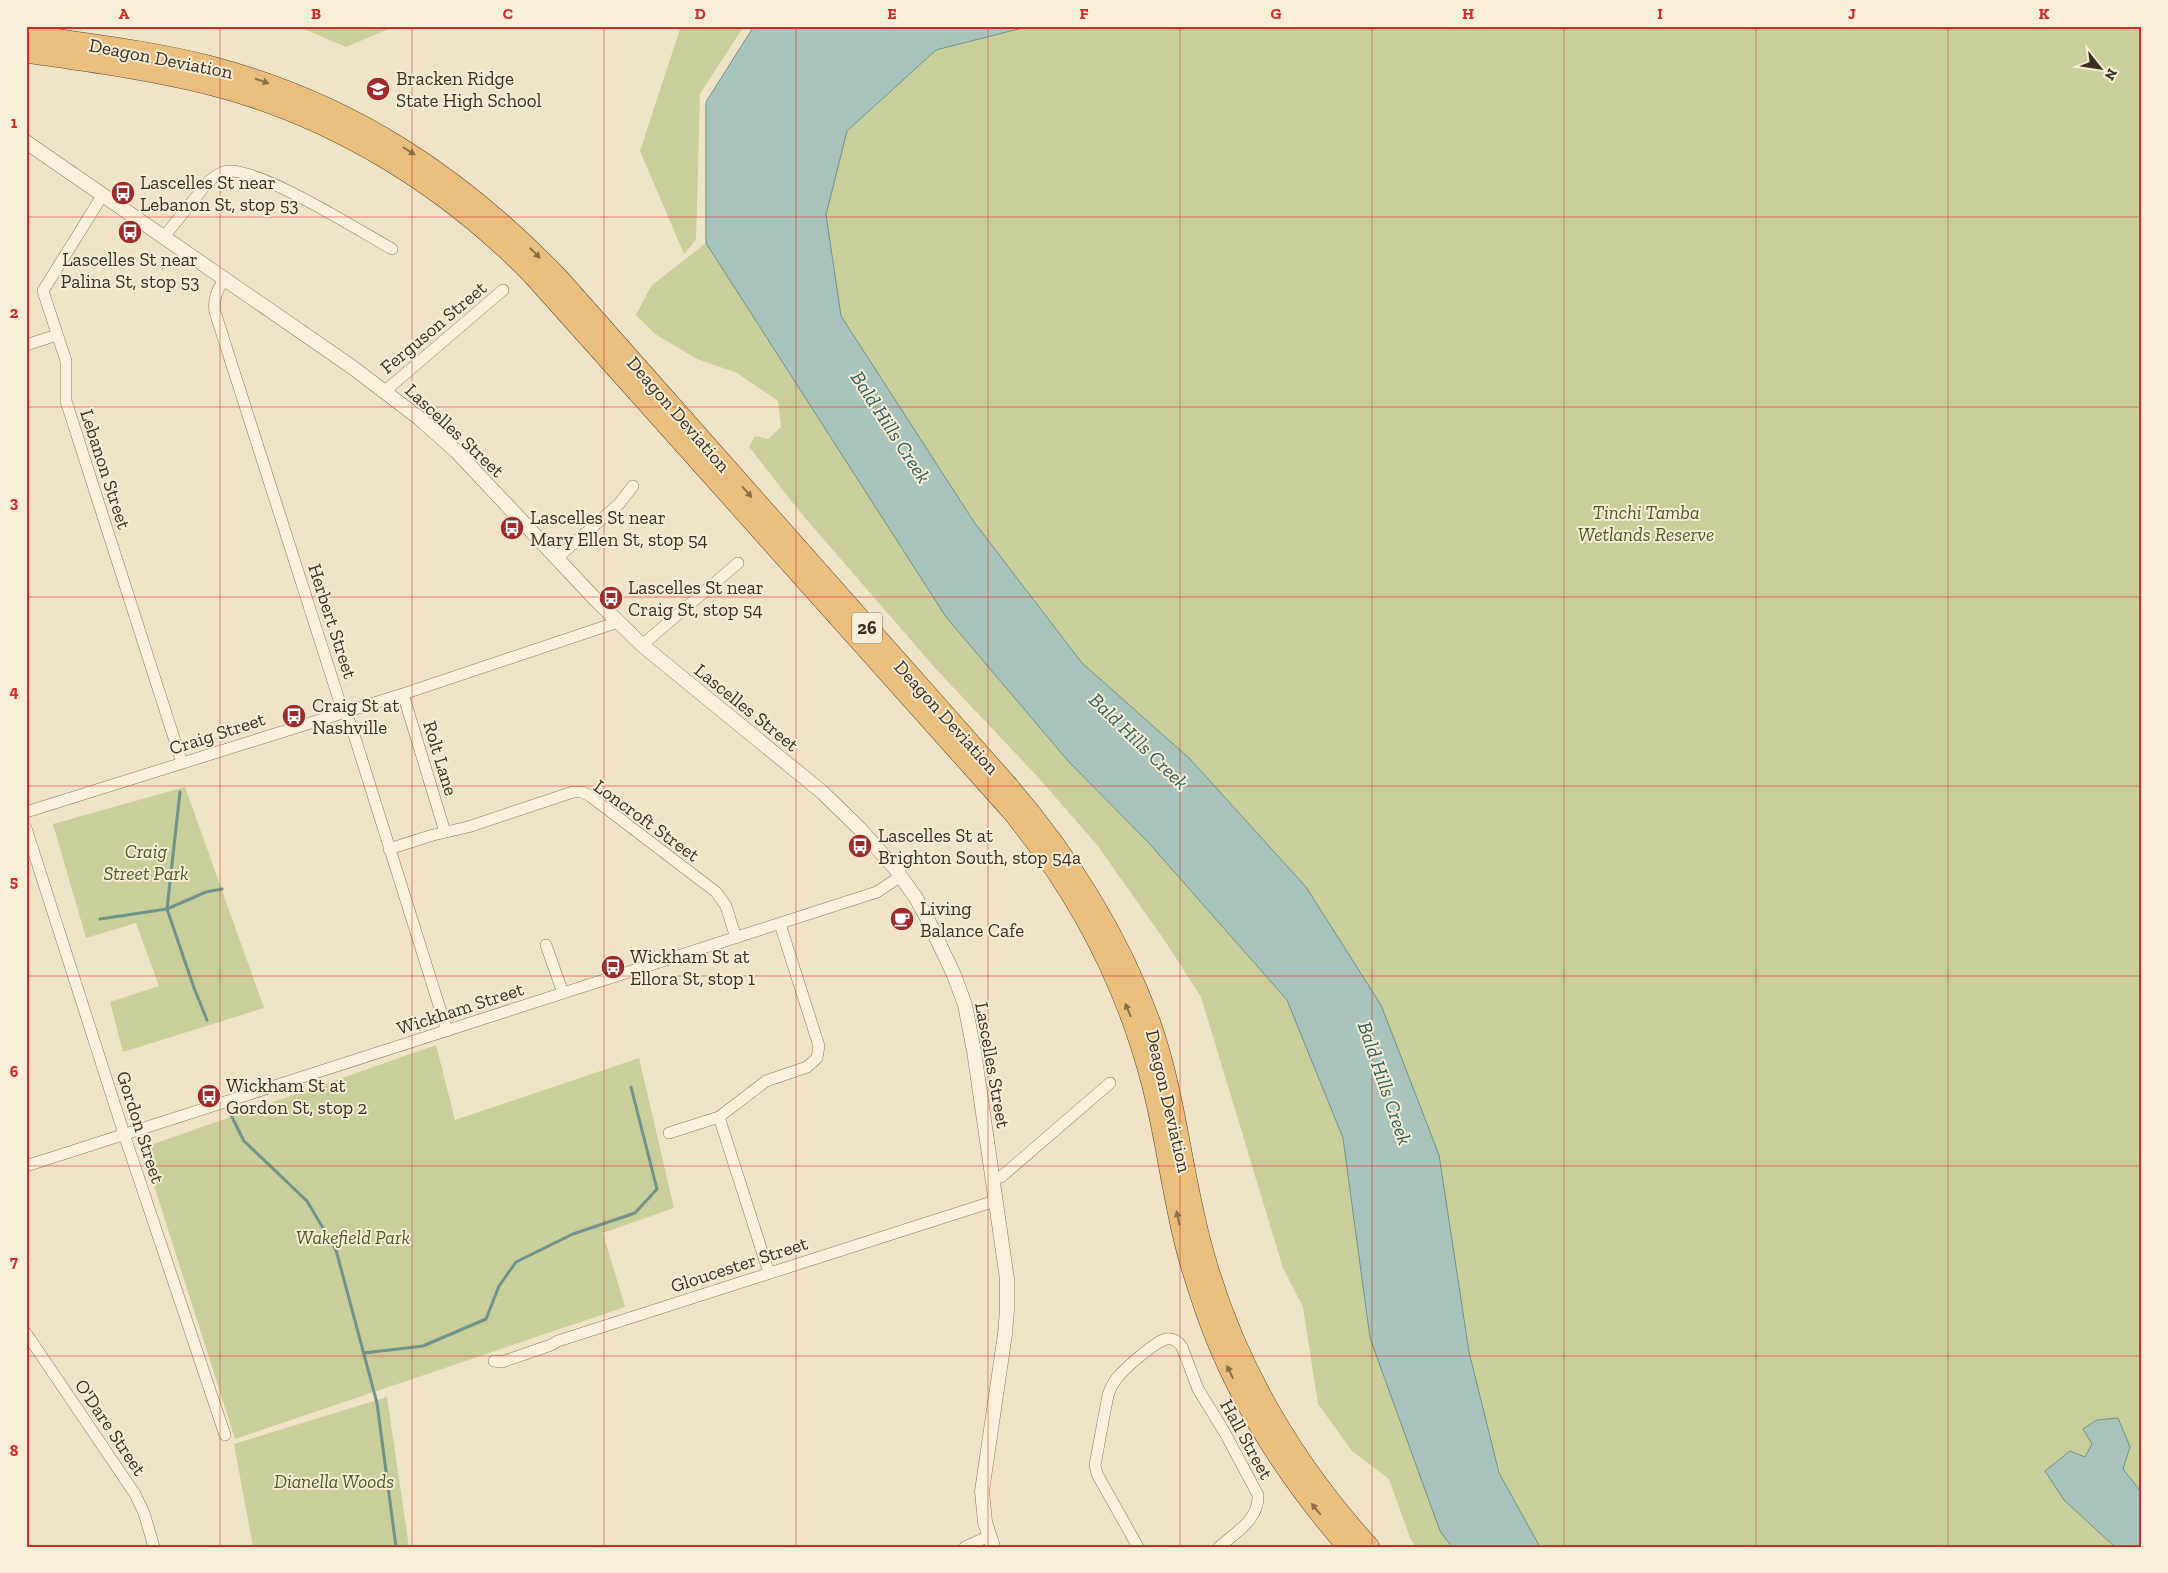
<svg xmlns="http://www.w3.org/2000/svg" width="2168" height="1573" font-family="'Zilla Slab',serif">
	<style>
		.green { fill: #c9cf9b }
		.water { fill: #a9c4bc; stroke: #6f938a }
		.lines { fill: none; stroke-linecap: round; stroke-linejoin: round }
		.stream { stroke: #6f938a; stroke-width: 3 }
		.minor-casing { stroke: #8d765c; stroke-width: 12 }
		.tertiary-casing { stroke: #8d765c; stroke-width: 15 }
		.trunk-casing { stroke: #5b4430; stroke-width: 20 }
		.minor { stroke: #faf1dc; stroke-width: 11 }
		.tertiary { stroke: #faf1dc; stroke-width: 14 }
		.trunk { stroke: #eabe7c; stroke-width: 19 }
		.oneway { fill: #8b6f49 }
		.grid { fill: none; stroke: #d62828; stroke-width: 1; stroke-opacity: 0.55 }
		.labels { text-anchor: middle; stroke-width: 4; stroke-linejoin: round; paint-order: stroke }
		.shield { fill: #f7eed8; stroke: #756857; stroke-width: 1 }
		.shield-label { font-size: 18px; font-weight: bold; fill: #3d2e20 }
		.street-label { font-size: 19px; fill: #3d2e20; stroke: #f7eed8 }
		.poi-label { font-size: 19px; fill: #3d2e20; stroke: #f7eed8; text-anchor: start }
		.park-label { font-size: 19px; font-style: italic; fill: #4d5a26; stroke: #f7eed8 }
		.water-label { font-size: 20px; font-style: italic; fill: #2f5d5a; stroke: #f7eed8 }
		.neatline { fill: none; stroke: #d62828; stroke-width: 2 }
		.grid-label { font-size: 16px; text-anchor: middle; font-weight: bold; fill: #d62828 }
	</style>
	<rect width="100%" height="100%" fill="#f0e4c8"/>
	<path class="green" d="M297 26H396L346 47Z
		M681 26H744L700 94 696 240 684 254 640 151Z
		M1030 26H2142V1547H1540L1499 1473 1381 1005 1306 887 1190 759 1082 663 974 522 841 316 826 215 847 131 936 50Z
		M706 243 946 617 1069 762 1148 842 1287 1000 1343 1138 1370 1338 1440 1531 1452 1547H1416L1410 1538 1389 1479 1352 1451 1318 1404 1303 1307 1283 1268 1201 997 1165 941 1097 845 1036 775 935 668 800 512 749 447 755 436 768 439 781 427 778 401 737 373 697 359 655 334 636 315 651 286Z
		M185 787 264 1008 123 1052 110 1002 159 986 136 923 86 938 53 824Z
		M436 1045 455 1120 639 1058 674 1208 603 1233 625 1307 235 1439 142 1148Z
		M387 1397 409 1547H253L234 1444Z"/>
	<path class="water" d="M754 26H1030L936 50 847 131 826 215 841 316 974 522 1082 663 1190 759 1306 887 1381 1005 1439 1155 1469 1352 1499 1473 1540 1547H1452L1440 1531 1370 1338 1343 1138 1287 1000 1148 842 1069 762 946 617 706 243V102Z
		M2118 1418 2130 1447 2123 1469 2142 1493V1547H2115L2064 1500 2045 1471 2070 1451 2085 1457 2092 1444 2083 1429 2097 1420Z"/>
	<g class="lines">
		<path class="stream" d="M180 792 167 909 194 988 207 1020
			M100 919 167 909 206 892 222 889
			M231 1115 244 1141 307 1201 336 1250 377 1403 396 1547
			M364 1353 423 1346 486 1319 499 1286 516 1262 573 1234 635 1213 657 1189 631 1087"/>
		<g class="minor-casing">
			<path id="minor" d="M102 196 43 291 66 361V401L182 763
				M163 238 208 182C214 177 220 172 228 171 260 168 360 231 392 249
				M224 280C217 290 213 299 215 312L340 703 351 725 447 1031
				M26 345 57 335
				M385 391 503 290
				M557 558 619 504 633 486
				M642 645 738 563
				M403 694 445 832
				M26 812 403 694 618 622
				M26 828 126 1140 225 1435
				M389 849 433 835 468 827 573 792H582L590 796 716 892 726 906 736 938
				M546 945 563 993
				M719 1117 769 1273
				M669 1133 719 1117 766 1081 807 1067 817 1058 819 1046 780 924
				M26 1166 877 892 901 876
				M993 1178 1001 1177 1110 1083
				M26 1333 135 1494 144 1513 154 1547
				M494 1361 502 1362 551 1345 558 1341 995 1201
				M965 1547 989 1536
				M1138 1547 1097 1474 1095 1465 1108 1395C1110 1389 1113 1383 1117 1378 1124 1369 1156 1341 1166 1339 1173 1338 1178 1341 1182 1347L1198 1389 1225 1433 1258 1495C1259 1520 1236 1532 1219 1547"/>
		</g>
		<g class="tertiary-casing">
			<path id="tertiary" d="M26 142 352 367 419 418 457 452 597 601 642 645 822 792 859 828 894 867 916 898 928 920 954 975 965 1005 974 1051 1007 1279V1310L1005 1334 982 1491 985 1522 993 1547"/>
		</g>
		<g class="trunk-casing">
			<path id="trunk" d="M26 34C87 43 149 50 208 65 350 102 461 175 561 280L1008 785C1070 857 1119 934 1151 1023 1176 1094 1182 1169 1201 1241 1231 1357 1290 1459 1370 1547
				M26 53C87 62 149 70 209 85 332 116 444 185 532 275L1010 810C1076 890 1125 982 1151 1083 1163 1128 1169 1175 1179 1220 1185 1250 1194 1279 1204 1308 1234 1396 1286 1477 1347 1547"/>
		</g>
		<use href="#minor" class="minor"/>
		<use href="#tertiary" class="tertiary"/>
		<use href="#trunk" class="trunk"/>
	</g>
	<defs><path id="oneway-solid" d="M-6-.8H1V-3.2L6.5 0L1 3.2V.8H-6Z" transform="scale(1.25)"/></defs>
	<g class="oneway">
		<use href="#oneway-solid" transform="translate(262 81) rotate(19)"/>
		<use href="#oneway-solid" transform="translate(409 151) rotate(32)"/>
		<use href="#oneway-solid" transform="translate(535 253) rotate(45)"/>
		<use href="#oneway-solid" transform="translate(747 492) rotate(49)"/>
		<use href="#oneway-solid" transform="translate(1128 1010) rotate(-112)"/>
		<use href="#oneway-solid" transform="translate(1178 1218) rotate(-102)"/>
		<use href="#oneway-solid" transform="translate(1230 1372) rotate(-115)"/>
		<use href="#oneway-solid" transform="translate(1316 1509) rotate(-129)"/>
	</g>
	<path class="grid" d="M220 26V1547M412 26V1547M604 26V1547M796 26V1547M988 26V1547M1180 26V1547M1372 26V1547M1564 26V1547M1756 26V1547M1948 26V1547M26 217H2142M26 407H2142M26 597H2142M26 786H2142M26 976H2142M26 1166H2142M26 1356H2142"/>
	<defs>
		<g id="school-disc" transform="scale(1.25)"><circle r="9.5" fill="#9e2a2b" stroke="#f7eed8"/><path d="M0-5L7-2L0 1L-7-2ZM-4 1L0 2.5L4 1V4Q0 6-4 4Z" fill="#fff"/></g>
		<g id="bus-disc" transform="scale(1.25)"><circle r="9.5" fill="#9e2a2b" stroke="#f7eed8"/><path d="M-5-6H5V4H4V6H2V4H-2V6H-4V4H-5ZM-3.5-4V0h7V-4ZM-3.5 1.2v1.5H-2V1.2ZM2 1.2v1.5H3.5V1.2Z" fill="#fff"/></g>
		<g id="cafe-disc" transform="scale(1.25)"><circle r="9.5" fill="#9e2a2b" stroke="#f7eed8"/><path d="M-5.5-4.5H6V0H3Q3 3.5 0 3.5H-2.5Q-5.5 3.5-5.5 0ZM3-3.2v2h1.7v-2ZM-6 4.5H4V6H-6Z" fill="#fff"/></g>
	</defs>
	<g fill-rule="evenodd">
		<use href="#school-disc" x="378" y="89"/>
		<use href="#bus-disc" x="123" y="193"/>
		<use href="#bus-disc" x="130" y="232"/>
		<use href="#bus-disc" x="512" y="528"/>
		<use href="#bus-disc" x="611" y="598"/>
		<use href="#bus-disc" x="294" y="716"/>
		<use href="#bus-disc" x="860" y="846"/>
		<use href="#cafe-disc" x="902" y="919"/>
		<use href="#bus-disc" x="613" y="967"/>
		<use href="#bus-disc" x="209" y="1096"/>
	</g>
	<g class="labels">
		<rect class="shield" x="852" y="612.5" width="30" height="31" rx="4"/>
		<g class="shield-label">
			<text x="867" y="634">26</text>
		</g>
		<g class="street-label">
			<text transform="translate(161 58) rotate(11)" y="7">Deagon Deviation</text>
			<text transform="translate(433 327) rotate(-40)" y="7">Ferguson Street</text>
			<text transform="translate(679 414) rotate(49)" y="7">Deagon Deviation</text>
			<text transform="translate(455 430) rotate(43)" y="7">Lascelles Street</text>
			<text transform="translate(106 469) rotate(72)" y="7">Lebanon Street</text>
			<text transform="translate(333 621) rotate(72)" y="7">Herbert Street</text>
			<text transform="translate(747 707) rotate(39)" y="7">Lascelles Street</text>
			<text transform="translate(947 717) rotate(48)" y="7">Deagon Deviation</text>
			<text transform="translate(217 733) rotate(-18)" y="7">Craig Street</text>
			<text transform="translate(441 758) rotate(73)" y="7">Rolt Lane</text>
			<text transform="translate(647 820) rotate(36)" y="7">Loncroft Street</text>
			<text transform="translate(460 1008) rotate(-18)" y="7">Wickham Street</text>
			<text transform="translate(993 1065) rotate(80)" y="7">Lascelles Street</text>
			<text transform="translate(1169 1101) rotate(77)" y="7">Deagon Deviation</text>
			<text transform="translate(141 1127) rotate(72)" y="7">Gordon Street</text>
			<text transform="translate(739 1264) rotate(-18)" y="7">Gloucester Street</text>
			<text transform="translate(111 1427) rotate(56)" y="7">O'Dare Street</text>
			<text transform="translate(1247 1439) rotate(61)" y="7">Hall Street</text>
		</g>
		<g class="poi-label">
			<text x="396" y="85">Bracken Ridge<tspan x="396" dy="22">State High School</tspan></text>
			<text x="140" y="189">Lascelles St near<tspan x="140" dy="22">Lebanon St, stop 53</tspan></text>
			<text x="130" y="266" text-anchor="middle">Lascelles St near<tspan x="130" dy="22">Palina St, stop 53</tspan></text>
			<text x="530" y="524">Lascelles St near<tspan x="530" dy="22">Mary Ellen St, stop 54</tspan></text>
			<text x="628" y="594">Lascelles St near<tspan x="628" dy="22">Craig St, stop 54</tspan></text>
			<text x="312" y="712">Craig St at<tspan x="312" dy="22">Nashville</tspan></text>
			<text x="878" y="842">Lascelles St at<tspan x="878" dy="22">Brighton South, stop 54a</tspan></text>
			<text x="920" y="915">Living<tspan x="920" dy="22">Balance Cafe</tspan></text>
			<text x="630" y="963">Wickham St at<tspan x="630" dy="22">Ellora St, stop 1</tspan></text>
			<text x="226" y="1092">Wickham St at<tspan x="226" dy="22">Gordon St, stop 2</tspan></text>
		</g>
		<g class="park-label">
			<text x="1646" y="519">Tinchi Tamba<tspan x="1646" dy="22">Wetlands Reserve</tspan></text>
			<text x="146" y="858">Craig<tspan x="146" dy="22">Street Park</tspan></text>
			<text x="353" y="1244">Wakefield Park</text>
			<text x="334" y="1488">Dianella Woods</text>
		</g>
		<g class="water-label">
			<text transform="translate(891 427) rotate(57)" y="7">Bald Hills Creek</text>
			<text transform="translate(1139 741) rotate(44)" y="7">Bald Hills Creek</text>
			<text transform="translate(1385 1083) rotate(71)" y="7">Bald Hills Creek</text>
		</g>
	</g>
	<rect width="2168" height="1573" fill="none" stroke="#f7eed8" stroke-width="55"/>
	<g transform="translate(2100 68) rotate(120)" stroke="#f7eed8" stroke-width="4" paint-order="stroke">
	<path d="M0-4L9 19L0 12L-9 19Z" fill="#3d2e20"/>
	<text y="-8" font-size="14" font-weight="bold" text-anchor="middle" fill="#3d2e20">N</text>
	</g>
	<rect x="28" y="28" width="2112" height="1518" class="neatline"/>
	<g class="grid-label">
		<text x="124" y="19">A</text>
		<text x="316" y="19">B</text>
		<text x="508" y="19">C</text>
		<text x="700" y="19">D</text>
		<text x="892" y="19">E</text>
		<text x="1084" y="19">F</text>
		<text x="1276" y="19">G</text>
		<text x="1468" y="19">H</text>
		<text x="1660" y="19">I</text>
		<text x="1852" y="19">J</text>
		<text x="2044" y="19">K</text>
		<text x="14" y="128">1</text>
		<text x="14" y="318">2</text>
		<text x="14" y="508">3</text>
		<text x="14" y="697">4</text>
		<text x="14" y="887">5</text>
		<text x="14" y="1077">6</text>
		<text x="14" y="1267">7</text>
		<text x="14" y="1456">8</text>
	</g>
</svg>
